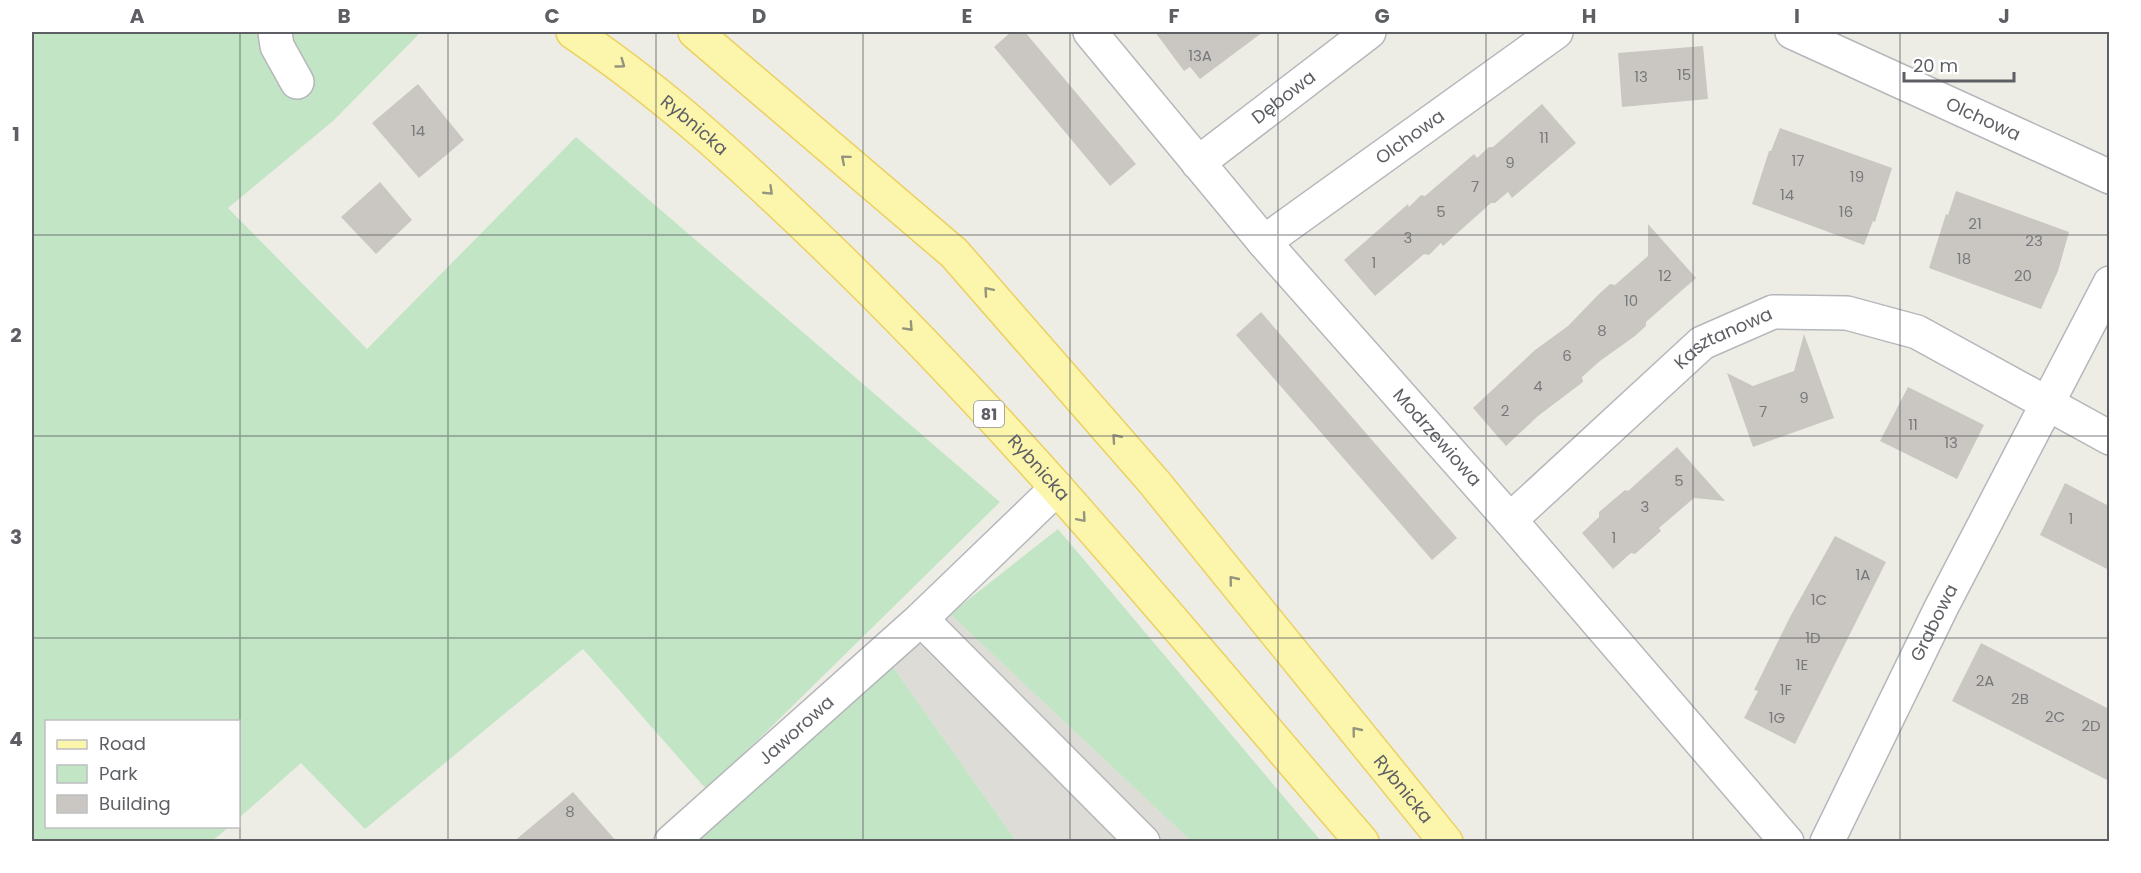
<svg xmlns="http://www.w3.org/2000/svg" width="2141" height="873" font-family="Poppins,sans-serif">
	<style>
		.industrial { fill: #dddcd7 }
		.green { fill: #c2e5c5 }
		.building { fill: #cac7c2 }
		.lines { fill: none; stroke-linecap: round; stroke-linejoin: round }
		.minor-casing { stroke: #b5b7bb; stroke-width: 36 }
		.major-casing { stroke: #ecd060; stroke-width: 36 }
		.minor { stroke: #fff; stroke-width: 33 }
		.major { stroke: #fcf5ac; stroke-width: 33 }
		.oneway { stroke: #95947e }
		.grid { fill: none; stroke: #5d5f65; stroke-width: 1.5; stroke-opacity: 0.55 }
		.labels { text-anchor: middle; stroke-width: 5; stroke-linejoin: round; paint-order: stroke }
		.number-label { font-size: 15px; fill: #78797c }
		.shield { fill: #fff; stroke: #8e8f93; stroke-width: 1.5 }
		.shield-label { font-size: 16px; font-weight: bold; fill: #5d5f65 }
		.street-label { font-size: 18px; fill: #5d5f65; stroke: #fff }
		.neatline { fill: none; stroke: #5d5f65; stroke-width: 2 }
		.grid-label { font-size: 20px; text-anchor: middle; font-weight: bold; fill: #5d5f65 }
	</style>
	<rect width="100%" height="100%" fill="#eeede5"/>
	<path class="industrial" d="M950 614 1191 841H1016L893 667Z"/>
	<path class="green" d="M32 32H421L333 121 228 208 367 349 576 137 1000 502 707 790 583 649 365 829 301 763 239 818 238 722H46V826L229 827 212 841H32Z
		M1058 529 1321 841H1191L950 614Z
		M893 667 1016 841 693 842Z"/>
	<path class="building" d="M1011 32H1025L1136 164 1110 186 994 47Z
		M1155 32H1263L1200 79 1190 67 1184 71Z
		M1703 46 1708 99 1622 107 1618 53Z
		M418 84 464 140 419 178 372 123Z
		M1542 104 1576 143 1512 198 1508 192 1495 203H1491L1443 246 1441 243 1429 255 1424 254 1375 296 1344 260 1408 204 1409 207 1421 195 1425 196 1474 154 1477 158 1489 147H1493Z
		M1780 128 1892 168 1875 222 1873 221 1864 245 1752 204 1769 151H1771Z
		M380 182 412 220 376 254 341 217Z
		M1956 191 2069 232 2058 271 2041 309 1929 268 1946 214 1948 215Z
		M1648 224 1696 278 1646 322V326L1635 336 1600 361 1582 377 1583 382 1538 416 1506 446 1473 408 1535 350 1568 326 1598 295 1610 284 1615 285 1648 256Z
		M1261 312 1457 538 1432 560 1236 335Z
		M1804 334 1834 418 1753 447 1727 373 1753 386 1794 371Z
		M1908 387 1984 425 1957 479 1880 441Z
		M1677 447 1725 501 1694 498 1659 528 1661 531 1635 554 1631 553 1613 569 1582 533 1599 517V512L1625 490 1628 491Z
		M2065 483 2109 506V570L2040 535Z
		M1835 536 1886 562 1795 744 1744 718 1758 691 1754 690 1790 617Z
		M1981 643 2109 709V781L1952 701Z
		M573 792 617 842H513Z"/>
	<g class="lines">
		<g class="minor-casing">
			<g id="minor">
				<path d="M275 32 277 46 297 82"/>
				<path id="s1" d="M1090 32 1264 242 1510 520 1787 842"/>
				<path id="s2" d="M1792 32 2110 177"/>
				<path id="s3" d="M1198 163 1369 32"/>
				<path id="s4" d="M1264 242 1556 32"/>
				<path id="s5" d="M1510 520 1702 343 1773 312 1847 313 1917 332 2110 438"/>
				<path d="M921 619 1143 842"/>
				<path id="s6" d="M671 842 921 619 1057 488"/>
				<path id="s7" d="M1827 842 1941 608 2110 283"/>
			</g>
		</g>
		<g class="major-casing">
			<g id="major">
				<path id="s8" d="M573 32C668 96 746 169 829 249 1020 433 1188 641 1362 842"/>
				<path id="s9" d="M695 32 954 253 1154 482 1446 842"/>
			</g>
		</g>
		<use href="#minor" class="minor"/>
		<use href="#major" class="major"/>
	</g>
	<defs><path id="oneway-chevron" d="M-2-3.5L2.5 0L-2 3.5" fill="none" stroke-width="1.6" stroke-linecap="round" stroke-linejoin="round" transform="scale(1.5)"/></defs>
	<g class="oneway">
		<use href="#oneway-chevron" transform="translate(621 64) rotate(36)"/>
		<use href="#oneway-chevron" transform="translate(845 159) rotate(-140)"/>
		<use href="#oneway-chevron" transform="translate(769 191) rotate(44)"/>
		<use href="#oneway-chevron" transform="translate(988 291) rotate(-131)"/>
		<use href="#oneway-chevron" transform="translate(909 327) rotate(47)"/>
		<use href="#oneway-chevron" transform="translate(1116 438) rotate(-131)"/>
		<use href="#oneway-chevron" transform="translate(1082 518) rotate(49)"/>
		<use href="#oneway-chevron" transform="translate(1233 580) rotate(-129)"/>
		<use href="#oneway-chevron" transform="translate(1356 731) rotate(-129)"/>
	</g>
	<path class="grid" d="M240 32V842M448 32V842M656 32V842M863 32V842M1070 32V842M1278 32V842M1486 32V842M1693 32V842M1900 32V842M32 235H2110M32 436H2110M32 638H2110"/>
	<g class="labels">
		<g class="number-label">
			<text x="1200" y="61">13A</text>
			<text x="1684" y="80">15</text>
			<text x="1641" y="82">13</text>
			<text x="418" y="136">14</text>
			<text x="1544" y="143">11</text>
			<text x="1798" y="166">17</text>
			<text x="1510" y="168">9</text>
			<text x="1857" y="182">19</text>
			<text x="1475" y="192">7</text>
			<text x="1787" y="200">14</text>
			<text x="1441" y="217">5</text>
			<text x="1846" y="217">16</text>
			<text x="1975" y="229">21</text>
			<text x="1408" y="243">3</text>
			<text x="2034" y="246">23</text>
			<text x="1964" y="264">18</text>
			<text x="1374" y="268">1</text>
			<text x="1665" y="281">12</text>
			<text x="2023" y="281">20</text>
			<text x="1631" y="306">10</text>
			<text x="1602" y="336">8</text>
			<text x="1567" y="361">6</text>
			<text x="1538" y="391">4</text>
			<text x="1804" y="403">9</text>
			<text x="1505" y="416">2</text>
			<text x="1763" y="417">7</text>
			<text x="1913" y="430">11</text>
			<text x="1951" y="448">13</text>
			<text x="1679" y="486">5</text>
			<text x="1645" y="512">3</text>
			<text x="2071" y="524">1</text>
			<text x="1614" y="543">1</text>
			<text x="1863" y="580">1A</text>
			<text x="1819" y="605">1C</text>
			<text x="1813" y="643">1D</text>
			<text x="1802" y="670">1E</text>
			<text x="1985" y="686">2A</text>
			<text x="1786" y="695">1F</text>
			<text x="2020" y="704">2B</text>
			<text x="2055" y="722">2C</text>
			<text x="1777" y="723">1G</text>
			<text x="2091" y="731">2D</text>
			<text x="570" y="817">8</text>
		</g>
		<rect class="shield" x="974" y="401" width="30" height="26" rx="4.5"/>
		<g class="shield-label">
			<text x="989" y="420">81</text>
		</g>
		<g class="street-label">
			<text dy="6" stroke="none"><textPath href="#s3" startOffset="108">Dębowa</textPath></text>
			<text dy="6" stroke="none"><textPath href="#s2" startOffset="210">Olchowa</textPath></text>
			<text dy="6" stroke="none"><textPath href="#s8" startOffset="153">Rybnicka</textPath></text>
			<text dy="6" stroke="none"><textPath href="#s4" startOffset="180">Olchowa</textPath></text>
			<text dy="6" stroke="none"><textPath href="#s5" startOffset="282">Kasztanowa</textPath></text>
			<text dy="6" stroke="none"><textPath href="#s1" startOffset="534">Modrzewiowa</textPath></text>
			<text dy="6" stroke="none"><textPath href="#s8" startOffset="639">Rybnicka</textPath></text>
			<text dy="6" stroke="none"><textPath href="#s7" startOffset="244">Grabowa</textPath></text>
			<text dy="6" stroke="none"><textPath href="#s6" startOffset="168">Jaworowa</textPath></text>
			<text dy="6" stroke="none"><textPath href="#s9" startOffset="1040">Rybnicka</textPath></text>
		</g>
	</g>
	<rect width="2141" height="873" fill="none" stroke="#ffffff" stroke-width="66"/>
	<rect x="45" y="720" width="195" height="108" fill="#ffffff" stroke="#bebfc1" stroke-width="1.5"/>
	<rect x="57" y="740" width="30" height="9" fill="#fcf5ac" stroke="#bebfc1" stroke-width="1.5"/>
	<text x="99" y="750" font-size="18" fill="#5d5f65">Road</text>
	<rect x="57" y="765" width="30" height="18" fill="#c2e5c5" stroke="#bebfc1" stroke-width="1.5"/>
	<text x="99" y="780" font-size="18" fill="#5d5f65">Park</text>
	<rect x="57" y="795" width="30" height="18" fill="#cac7c2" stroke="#bebfc1" stroke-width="1.5"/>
	<text x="99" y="810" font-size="18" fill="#5d5f65">Building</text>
	<path d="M1904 72v9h110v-9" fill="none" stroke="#5d5f65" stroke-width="3"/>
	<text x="1913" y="72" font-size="18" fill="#5d5f65" stroke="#ffffff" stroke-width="4.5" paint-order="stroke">20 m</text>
	<rect x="33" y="33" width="2075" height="807" class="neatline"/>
	<g class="grid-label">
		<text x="137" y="23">A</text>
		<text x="344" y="23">B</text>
		<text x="552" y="23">C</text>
		<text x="759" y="23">D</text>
		<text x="967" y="23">E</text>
		<text x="1174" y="23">F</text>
		<text x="1382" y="23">G</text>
		<text x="1589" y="23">H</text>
		<text x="1797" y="23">I</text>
		<text x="2004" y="23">J</text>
		<text x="16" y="141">1</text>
		<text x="16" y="342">2</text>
		<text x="16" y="544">3</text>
		<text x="16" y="746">4</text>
	</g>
</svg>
